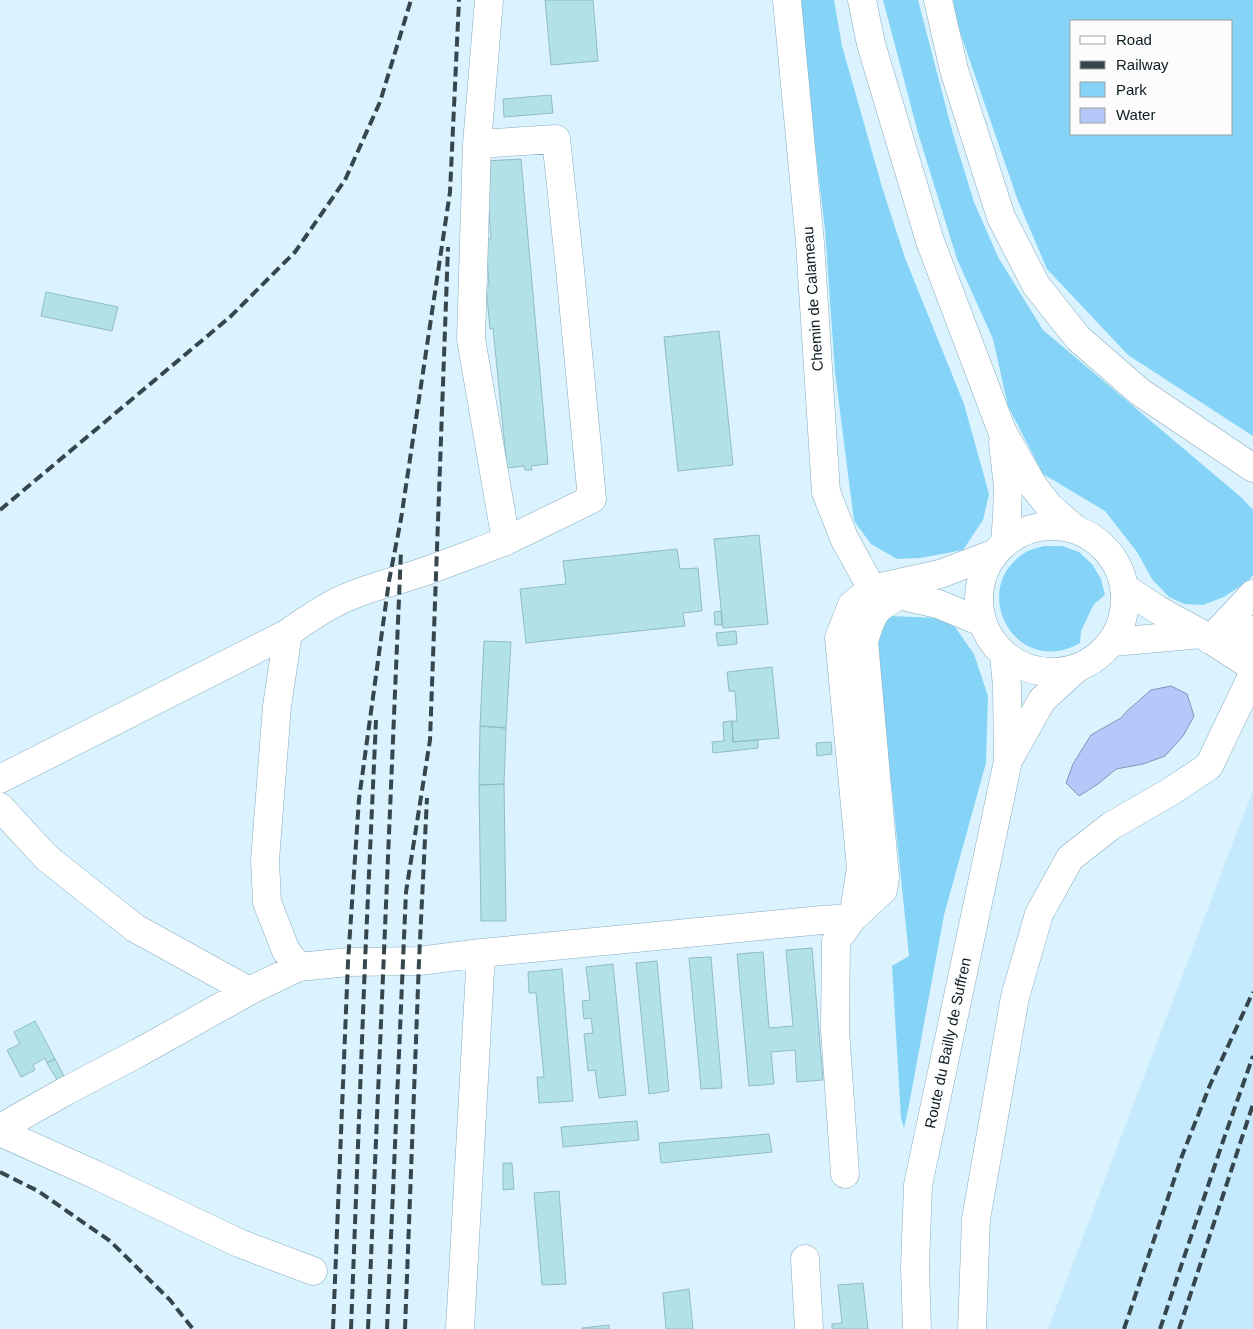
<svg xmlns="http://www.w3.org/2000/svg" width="1253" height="1329" font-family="Helvetica,sans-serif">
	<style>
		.built { fill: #c5eafd }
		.green { fill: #85d4f8; fill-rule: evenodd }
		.water { fill: #b6c7fa; stroke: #8393b9 }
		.building { fill: #b3e1e8; stroke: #90bcc4 }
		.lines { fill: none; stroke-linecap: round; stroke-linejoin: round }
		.minor-casing { stroke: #86abbd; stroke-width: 29 }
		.major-casing { stroke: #86abbd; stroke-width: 29 }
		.minor { stroke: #fff; stroke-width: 28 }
		.major { stroke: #fff; stroke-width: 28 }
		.rail { stroke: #35464d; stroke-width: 4; stroke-dasharray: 10 5; stroke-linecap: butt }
		.labels { text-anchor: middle; stroke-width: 4; stroke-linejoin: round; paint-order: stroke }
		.street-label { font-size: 15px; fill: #0c1b21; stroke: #fcfcfc }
	</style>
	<rect width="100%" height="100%" fill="#dbf3fe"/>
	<path class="built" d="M1253 790V1329H1048Z"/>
	<path class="green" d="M800 0H834L842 46 882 187 905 258 964 404 989 494 983 520 963 550 920 558 897 559 871 544 854 521 835 372 825 229 805 64Z
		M883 0H918L953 134 974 202 998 257 1043 330 1242 498 1253 510V575L1248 581 1224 597 1203 605 1184 604 1169 597 1152 579 1137 552 1105 511 1043 474 1008 406 993 339 957 259 918 133Z
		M953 0H1253V436L1128 355 1047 269 1018 201 956 20ZM1072 21H1232V134H1072Z
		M1044 546H1062L1079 552 1092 564 1101 579 1105 595 1094 604 1081 631 1080 643C1016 680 966 588 1026 552 1031 549 1038 548 1044 546Z
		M891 616 937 618 955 627 974 654 988 696 986 763 944 915 909 1105 904 1128 901 1118 892 966 909 956 876 635 881 625Z"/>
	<path class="water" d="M1171 686 1187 694 1194 716 1183 736 1165 756 1143 764 1116 769 1098 784 1079 796 1066 783 1073 764 1091 735 1121 718 1127 711 1151 690Z"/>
	<path class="building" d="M545 0H593L598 61 551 65Z
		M551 95 553 113 504 117 503 99Z
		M521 159 548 464 531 466 532 470H525L524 466 507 468 493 328 490 329 486 286H489L486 239H491L485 161Z
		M46 292 118 307 112 331 41 316Z
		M719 331 733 465 678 471 664 337Z
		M759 535 768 624 723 628 714 539Z
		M677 549 680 569 698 568 702 611 683 613 685 626 526 643 520 589 566 584 563 561Z
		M721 611 722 625H715L714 612Z
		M736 631 737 644 718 646 716 633Z
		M484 641 511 642 506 728 480 726Z
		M772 667 779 738 733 742 732 721H737L735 691H729L727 672Z
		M732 721 733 742 758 740V748L713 753 712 742 724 741 723 722Z
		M480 726 506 728 504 784 479 785Z
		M831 742 832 754 817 756 816 743Z
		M504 784 506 921H481L479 785Z
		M812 948 823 1080 797 1082 795 1050 771 1052 774 1084 749 1086 737 954 763 952 769 1028 793 1026 786 950Z
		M711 957 722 1088 701 1089 689 958Z
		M657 961 669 1091 649 1094 636 963Z
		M613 964 626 1095 599 1098 595 1070 588 1071 584 1034 593 1033 591 1018 584 1019 582 1001 590 1000 586 967Z
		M562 969 573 1101 539 1103 537 1077H544L536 993H529L528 972Z
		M35 1021 55 1059 47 1063 45 1058 33 1065 35 1070 21 1077 7 1050 20 1044 14 1032Z
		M55 1059 64 1076 57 1080 47 1063Z
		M637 1121 639 1140 563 1147 561 1127Z
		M769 1134 772 1152 661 1163 659 1143Z
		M503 1163H512L514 1189 503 1190Z
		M559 1191 566 1284 542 1285 534 1193Z
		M863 1283 868 1329H832V1324L842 1323 838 1285Z
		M689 1289 693 1329H666L663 1293Z
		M609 1325V1329H582V1328Z"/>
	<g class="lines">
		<g class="minor-casing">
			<path id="minor" d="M787 0 810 243 826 492 844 538 872 589
				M938 0 954 70 1001 217 1036 285 1078 338 1140 392 1253 468
				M477 144 556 139 570 269 592 499 506 541
				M982 622 938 604 872 589 940 574 993 554
				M288 633 277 706 265 860 267 902 286 951 299 967
				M1202 634 1253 667
				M1210 640 1253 594
				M1113 642 1202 634 1158 610 1125 588
				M1232 654 1253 630
				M0 779 288 633C306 620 323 608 343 599 369 587 397 581 423 572 451 562 479 551 506 541L471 339 477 144 489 0
				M0 807 47 858 135 928 249 991
				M853 918 861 868 839 638 852 605 872 589
				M0 1128 64 1092 138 1053 249 991 299 967 348 962 419 961 481 953 822 920 853 918
				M0 1132 96 1175 239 1243 313 1271
				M845 1174 835 1030 836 941 853 918 883 890 885 877 864 641C873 613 873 609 900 595
				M805 1259 809 1329
				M460 1329 481 953
				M972 1329 976 1219 1015 997 1039 914 1070 858 1111 826 1170 792 1209 766 1253 674"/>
		</g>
		<g class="major-casing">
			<path id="major" d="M862 0 871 44 930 241 1002 431 1034 487 1049 506 1075 529
				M1003 442 1008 487 1007 517 1005 542
				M979 599a73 73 0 1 1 146 0a73 73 0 1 1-146 0Z
				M1009 759 1042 700 1076 669
				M917 1329 915 1267 918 1185 1008 761 1007 686 1004 655"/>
		</g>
		<use href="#minor" class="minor"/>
		<use href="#major" class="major"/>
		<path class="rail" d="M0 510 230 317 295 252 345 180 380 102 411 0
			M0 1172 38 1191 110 1241 170 1300 193 1329
			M333 1329 348 962 359 799 389 581 401 519 450 192 459 0
			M351 1329 365 962 376 720
			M368 1329 401 551
			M387 1329 406 892 430 740 448 247
			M405 1329 419 961 427 798
			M1124 1329 1182 1156 1210 1085 1253 992
			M1160 1329 1221 1147 1253 1056
			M1179 1329 1253 1104"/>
	</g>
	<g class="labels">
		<g class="street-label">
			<text transform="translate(813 299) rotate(-94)" y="5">Chemin de Calameau</text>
			<text transform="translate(948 1043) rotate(-78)" y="5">Route du Bailly de Suffren</text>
		</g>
	</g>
	<rect x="1070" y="20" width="162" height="115" fill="#fcfcfc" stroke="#9ca2a4"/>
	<rect x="1080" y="36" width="25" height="8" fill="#ffffff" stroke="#9ca2a4"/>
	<text x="1116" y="45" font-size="15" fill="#0c1b21">Road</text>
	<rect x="1080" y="61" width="25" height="8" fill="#35464d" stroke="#9ca2a4"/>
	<text x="1116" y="70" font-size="15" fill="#0c1b21">Railway</text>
	<rect x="1080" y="82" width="25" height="15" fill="#85d4f8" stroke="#9ca2a4"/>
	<text x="1116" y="95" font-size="15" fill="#0c1b21">Park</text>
	<rect x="1080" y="108" width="25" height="15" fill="#b6c7fa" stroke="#9ca2a4"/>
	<text x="1116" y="120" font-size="15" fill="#0c1b21">Water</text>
</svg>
